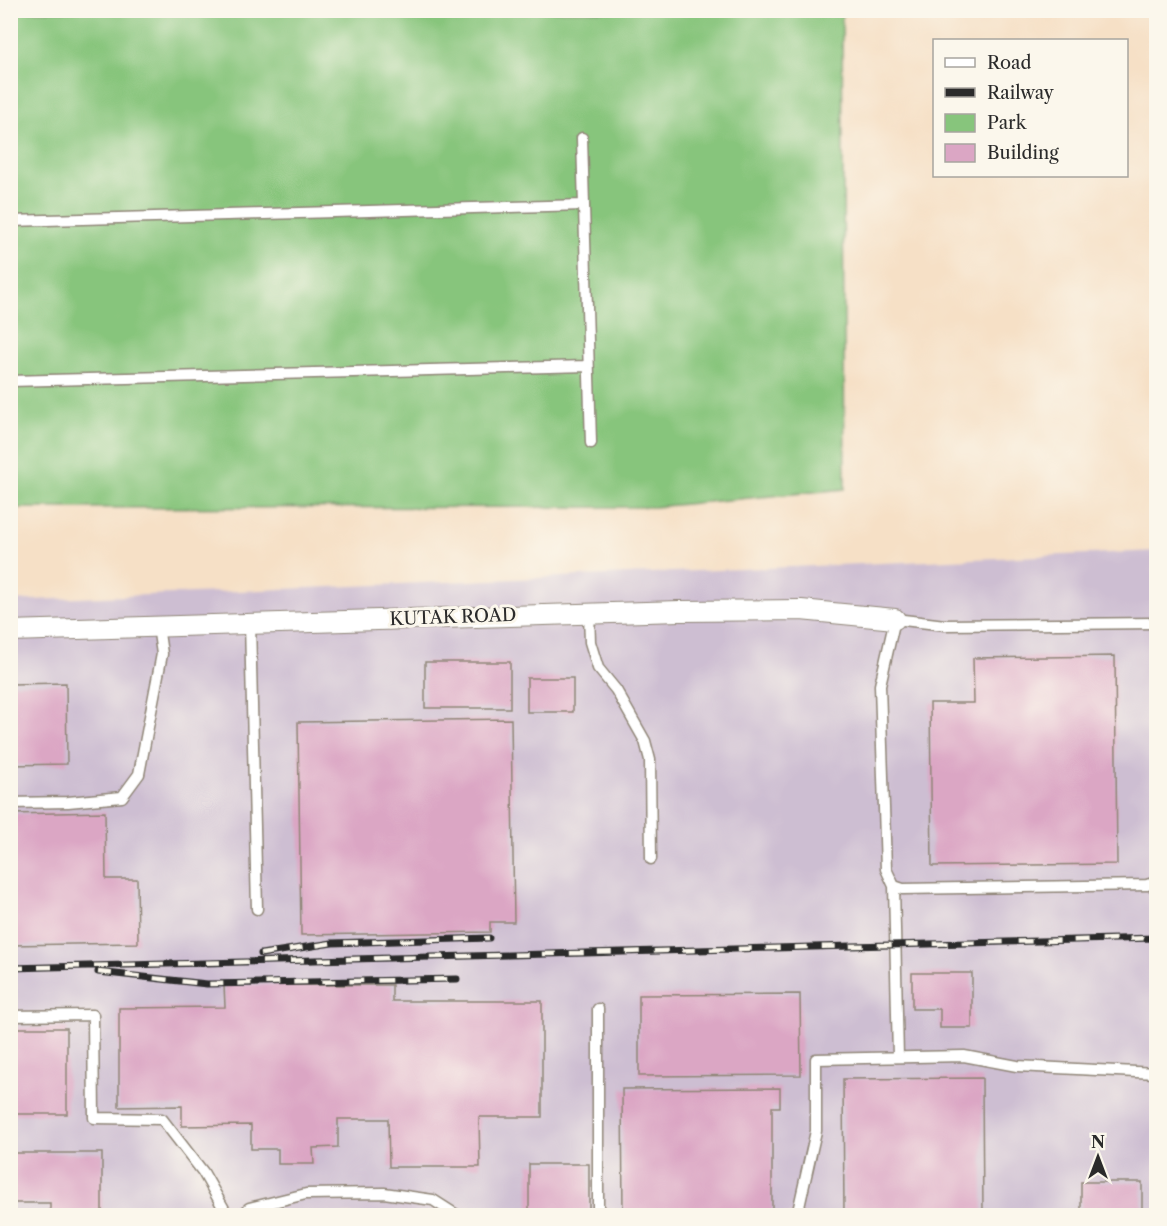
<svg xmlns="http://www.w3.org/2000/svg" width="1167" height="1226" font-family="'Libre Caslon Text',serif">
	<style>
		.industrial { fill: #cdbed2 }
		.green { fill: #87c57c; stroke: #597854; stroke-width: 1.5 }
		.building { fill: #dba6c4 }
		.lines { fill: none; stroke-linecap: round; stroke-linejoin: round }
		.lane-casing { stroke: #908678; stroke-width: 13 }
		.street-casing { stroke: #908678; stroke-width: 22 }
		.lane { stroke: #fff; stroke-width: 10 }
		.street { stroke: #fff; stroke-width: 20 }
		.rail-casing { stroke: #2b2b2b; stroke-width: 7 }
		.rail { stroke: #fbf7ec; stroke-width: 4.5; stroke-dasharray: 14; stroke-linecap: butt }
		.labels { text-anchor: middle; stroke-width: 6; stroke-linejoin: round; paint-order: stroke }
		.street-label { font-size: 18px; fill: #2b2b2b; stroke: #fbf7ec }
	</style>
	<rect width="100%" height="100%" fill="#fbf7ec"/>
	<filter id="ink" filterUnits="userSpaceOnUse"><feTurbulence type="fractalNoise" baseFrequency=".0167" numOctaves="2"/><feDisplacementMap in="SourceGraphic" scale="12" xChannelSelector="R" yChannelSelector="G"/><feConvolveMatrix kernelMatrix="1 2 1 2 8 2 1 2 1" color-interpolation-filters="sRGB"/></filter>
	<filter id="wash" filterUnits="userSpaceOnUse"><feTurbulence type="fractalNoise" baseFrequency=".008" numOctaves="4" result="noise"/><feDisplacementMap in="SourceGraphic" scale="24" xChannelSelector="R" yChannelSelector="G"/><feGaussianBlur stdDeviation="1.35" result="paint"/><feColorMatrix in="noise" values="0 0 0 0 0 0 0 0 0 0 0 0 0 0 0 0 0 1.4 0 .05"/><feComposite in="paint" operator="in"/></filter>
	<g filter="url(#wash)">
		<rect width="100%" height="100%" fill="#f6e0c6"/>
		<path class="industrial" d="M1156 551V1215H11L10 601Z"/>
		<path class="green" d="M10 11H842L845 489 654 507 11 508Z"/>
		<g id="blocks">
			<path class="building" d="M1115 656 1117 864 932 866 930 703H974L973 658Z
				M425 662H510V708H425Z
				M527 678H573V712H527Z
				M66 683 67 764 10 765V684Z
				M511 719 514 922H490V932L301 935 298 722Z
				M105 812 106 879H137L138 943 10 945V814Z
				M912 973H972V1028H940V1009H912Z
				M224 985H392V1001H542V1117H479L480 1167H389L388 1119H338V1147L313 1148 314 1164H278V1149H251V1125L182 1126V1106L119 1107V1008L225 1007Z
				M800 994 801 1075 639 1076V995Z
				M10 1028H67V1114H10Z
				M982 1078 983 1216H844L843 1079Z
				M780 1088V1107H772V1216H623L622 1089Z
				M10 1153H102V1216H50V1203H10Z
				M529 1164H589V1216H529Z
				M1081 1182H1142V1216H1081Z"/>
		</g>
	</g>
	<g filter="url(#ink)">
		<use href="#blocks" fill-opacity="0" stroke="#908678" stroke-width="1.5"/>
		<g class="lines">
			<g class="lane-casing">
				<path id="lane" d="M582 138 591 443
					M10 221 584 205
					M10 381 588 366
					M589 613 590 642 598 668 616 690 645 741 650 760 651 859
					M250 623 257 909
					M1156 623 945 625 895 619 880 685 886 869 894 886 903 889 1147 885 1156 882
					M10 803 68 802 122 797 139 774 162 654 158 626
					M894 886 898 1057
					M598 1009V1216
					M10 1016 93 1015 94 1118 162 1119 203 1172 228 1216
					M243 1216 249 1208 306 1194 384 1193 433 1200 458 1216
					M797 1216 816 1131V1059L964 1056 1017 1066 1156 1073"/>
			</g>
			<g class="street-casing">
				<path id="street" d="M10 631 680 611 801 610 895 619"/>
			</g>
			<use href="#lane" class="lane"/>
			<use href="#street" class="street"/>
			<g class="rail-casing">
				<path id="rail" d="M261 954 332 943 489 938
					M10 968 1156 938
					M98 972 207 984 457 979"/>
			</g>
			<use href="#rail" class="rail"/>
		</g>
	</g>
	<g class="labels">
		<g class="street-label">
			<text transform="translate(453 617) rotate(-2)" y="6">KUTAK ROAD</text>
		</g>
	</g>
	<rect width="1167" height="1226" fill="none" stroke="#fbf7ec" stroke-width="36"/>
	<rect x="933" y="39" width="195" height="138" fill="#fbf7ec" stroke="#a8a59f" stroke-width="1.5"/>
	<rect x="945" y="58" width="30" height="9" fill="#ffffff" stroke="#a8a59f" stroke-width="1.5"/>
	<text x="987" y="69" font-size="18" fill="#2b2b2b">Road</text>
	<rect x="945" y="88" width="30" height="9" fill="#2b2b2b" stroke="#a8a59f" stroke-width="1.5"/>
	<text x="987" y="99" font-size="18" fill="#2b2b2b">Railway</text>
	<rect x="945" y="114" width="30" height="18" fill="#87c57c" stroke="#a8a59f" stroke-width="1.5"/>
	<text x="987" y="129" font-size="18" fill="#2b2b2b">Park</text>
	<rect x="945" y="144" width="30" height="18" fill="#dba6c4" stroke="#a8a59f" stroke-width="1.5"/>
	<text x="987" y="159" font-size="18" fill="#2b2b2b">Building</text>
	<g transform="translate(1098 1157)" stroke="#fbf7ec" stroke-width="4.5" paint-order="stroke">
	<path d="M0-4.5L10 22L0 15L-10 22Z" fill="#2b2b2b"/>
	<text y="-9" font-size="16" font-weight="bold" text-anchor="middle" fill="#2b2b2b">N</text>
	</g>
</svg>
